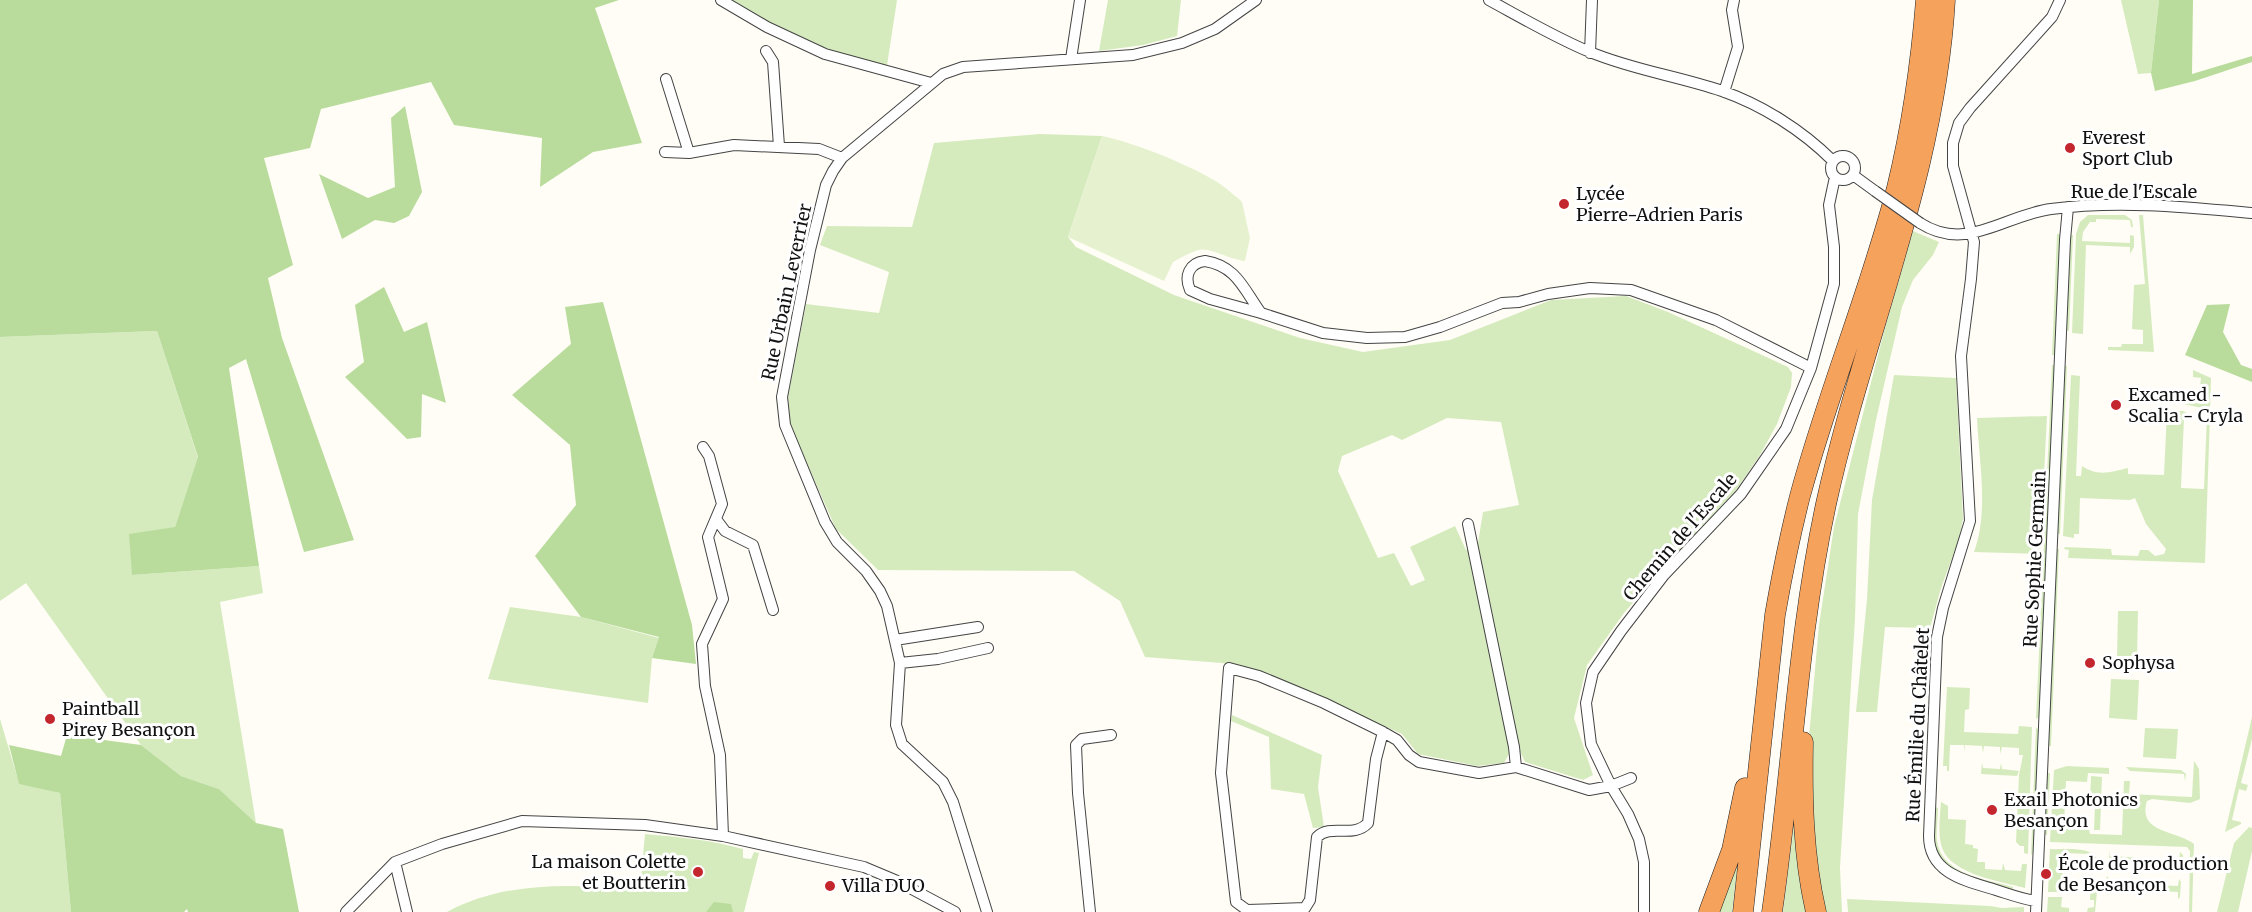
<svg xmlns="http://www.w3.org/2000/svg" width="2252" height="912" font-family="Merriweather,serif">
	<style>
		.green { fill: #d5ebbd }
		.forest { fill: #b9dc9c }
		.pitch { fill: #e6f2cf }
		.lines { fill: none; stroke-linecap: round; stroke-linejoin: round }
		.street-casing { stroke: #444; stroke-width: 12 }
		.highway-casing { stroke: #222; stroke-width: 21 }
		.street { stroke: #fff; stroke-width: 10 }
		.highway { stroke: #f5a25d; stroke-width: 20 }
		.street-bridge-casing { stroke: #444; stroke-width: 12; stroke-linecap: butt }
		.street-bridge { stroke: #fff; stroke-width: 10 }
		.poi-dot { fill: #c4262e; stroke: #fff; stroke-width: 2 }
		.labels { text-anchor: middle; stroke-width: 6; stroke-linejoin: round; paint-order: stroke }
		.poi-label { font-size: 18px; fill: #111; stroke: #fff; text-anchor: start }
		.street-label { font-size: 18px; fill: #111; stroke: #fff }
	</style>
	<rect width="100%" height="100%" fill="#fffdf5"/>
	<path class="green" d="M715 0H897L886 72 778 38Z
		M1108 0H1181L1177 36 1143 45 1099 51Z
		M2121 0H2159L2151 73 2138 74Z
		M1040 134 1102 136 1068 237 1076 247 1174 295 1300 338 1363 352 1450 340 1551 300 1626 296 1668 312 1788 367 1792 373 1791 387 1777 424 1760 455 1736 490 1660 571 1624 613 1587 665 1574 718 1593 775 1583 780 1525 762 1518 747 1477 549 1483 512 1519 505 1501 422 1447 418 1402 440 1392 435 1342 456 1338 471 1378 558 1394 553 1411 586 1425 580 1410 547 1455 526 1466 550H1470L1511 750 1504 763 1477 766 1418 754 1402 734 1266 674 1222 663 1145 657 1120 601 1074 571 878 570 836 529 790 425 788 395 806 304 879 313 889 272 820 245 827 226 912 227 934 143Z
		M2088 215H2125L2132 220 2133 227H2131L2130 220 2096 219V222H2090L2083 232 2082 241 2130 243V235L2134 236V247L2130 254V247L2086 245 2083 334 2072 333 2076 234 2080 222Z
		M2139 215H2143L2154 352 2108 350V347H2121L2122 344H2143V330L2132 329 2134 285 2145 284Z
		M1913 231 1939 242 1933 255 1913 280 1902 307 1876 420 1858 514 1855 618 1840 868 1842 912H1823L1815 859 1809 737 1819 625 1834 527 1885 328Z
		M2057 234H2060L2055 355H2052Z
		M2070 235H2073L2069 331 2066 330Z
		M157 331 198 458 175 527 132 575 259 566 263 593 220 602 256 823 219 789 181 776 141 745 26 583 0 601V337Z
		M2052 365H2054L2040 716 2036 719Z
		M2064 365 2067 366 2060 534H2057Z
		M2193 370 2211 378 2210 410 2167 400 2168 397 2199 399 2201 378 2193 377Z
		M1894 375 1956 378 1963 519 1959 539 1941 588 1930 628 1885 627 1877 712H1856L1867 599 1872 500Z
		M2071 375 2080 376 2076 476H2081L2082 466C2099 477 2110 472 2128 468V474L2164 475 2167 411H2183L2191 415 2190 417 2184 418 2181 488 2204 489 2207 415H2210L2205 563 2068 558 2069 550 2064 549 2065 547 2111 549 2112 555 2138 556 2140 550H2148L2155 556 2164 554 2166 549 2146 524 2135 498 2130 500 2080 498 2079 534H2074V538L2063 536Z
		M2047 416 2040 554 1974 552C1989 511 1979 462 1977 418Z
		M2057 549H2059L2051 746H2048Z
		M510 607 581 617 659 638 652 658 648 703 488 679Z
		M2118 611H2138L2137 656H2117Z
		M2111 679 2139 680 2137 720 2109 718Z
		M1947 687 1970 688 1969 709 1965 710 1964 732 2018 734 2019 726 2032 727 2028 854 2024 853V846H2020L2016 842 2019 775 2023 755H2019V748L2002 747 2000 754V747L1984 746 1983 753 1982 746 1965 745 1964 752V745H1950L1949 771H1947V766H1943Z
		M1232 715 1322 755 1318 787 1324 827 1313 828 1304 794 1271 789 1269 737 1231 721Z
		M2252 717V739L2241 783 2248 785 2246 791 2239 789 2232 820 2241 822V824L2225 832Z
		M0 719 19 783 60 793 71 912H0Z
		M2036 727 2039 731 2034 851 2031 855Z
		M2145 728 2178 729 2176 759 2143 757Z
		M2194 761 2199 769 2200 799 2190 803 2152 799 2147 801C2137 834 2177 830 2194 844L2192 912H2189L2190 851 2187 847 2050 842 2054 770 2067 766 2109 768V774L2088 773 2087 782 2066 781 2064 824 2088 825 2090 834 2122 835 2124 781H2130L2129 794 2192 797Z
		M1982 762 1983 768 2000 769 2001 763 2002 769 2019 771 2017 776 1981 774Z
		M2126 767 2181 770 2186 774 2185 781 2184 774 2130 771Z
		M2047 773H2050L2047 835H2044Z
		M2091 776 2102 777 2101 802H2090Z
		M1941 802 1948 806V819L1966 820 1965 844 1973 845V848L1978 849 1977 862H1985V869L2002 870 2003 863 2005 870 2021 871 2022 864H2027L2025 888C2000 881 1947 874 1941 844 1938 831 1940 815 1941 802Z
		M2095 805H2101L2100 830H2094Z
		M1935 807 1938 808C1938 818 1936 830 1937 841 1942 875 1986 879 2013 887V890C1988 883 1946 879 1936 850 1932 836 1935 821 1935 807Z
		M1795 817 1812 912H1783Z
		M2249 827 2252 828V851L2238 912H2217L2234 843Z
		M1742 828 1732 912H1715Z
		M645 834C678 837 711 840 743 849V858L751 859 754 852 759 853 744 912H447C506 880 575 884 640 890Z
		M2050 849C2066 850 2093 845 2099 862L2090 861V854L2064 853 2062 892H2048Z
		M2110 850V856L2179 860 2180 852 2183 855 2182 869 2179 871V864L2110 861 2108 868Z
		M2108 876 2109 883 2178 886 2179 879 2181 882 2180 897 2178 899V892L2109 888 2108 896 2106 878Z
		M2091 881 2098 882 2095 912H2087L2088 908 2094 907V900H2090Z
		M2048 897H2062L2061 907 2069 908V912H2047Z
		M1847 899 1990 906 2002 908 2024 907V912H1848Z"/>
	<path class="forest" d="M0 0H619L595 8 642 143 593 152 540 187 542 138 454 125 431 82 321 109 310 148 264 158 293 265 268 278 282 338 354 540 304 552 246 359 229 368 259 566 132 575 129 534 175 527 198 457 157 331 0 337Z
		M2159 0H2193L2192 74 2252 56V62L2195 81 2155 91 2151 73Z
		M405 106 422 192 409 216 394 223 375 220 342 239 319 174 368 198 395 187 391 118Z
		M384 287 404 332 427 322 446 403 422 394 421 437 407 439 345 377 364 362 355 305Z
		M603 302 692 625 696 664 652 658 659 637 581 617 535 556 576 505 570 445 512 395 571 344 565 307Z
		M2230 304 2223 332 2241 365 2252 369V382L2185 355 2207 305Z
		M67 735 141 745 181 776 219 789 256 823 283 829 299 912H188L187 909 184 912H71L60 793 19 784 9 745 61 756Z
		M714 902 731 904 733 912H706Z"/>
	<path class="pitch" d="M1102 136C1132 142 1185 163 1212 179 1222 184 1230 192 1239 199L1242 202 1250 238 1245 261C1231 260 1209 247 1199 250 1190 252 1181 258 1173 262L1164 281 1068 237Z"/>
	<g class="lines">
		<g class="street-casing">
			<path id="street" d="M721 0 767 27 825 54 931 83
				M1489 0C1522 18 1556 38 1590 52 1633 70 1678 76 1722 91 1762 105 1802 130 1833 161
				M766 51 773 62 779 146
				M1590 53 1592 0
				M1071 59 1080 0
				M666 79 689 153
				M1724 92 1738 47 1732 10 1734 0
				M665 152 689 153 734 145 819 149 842 158
				M1831 168a12 12 0 1 1 24 0a12 12 0 1 1-24 0Z
				M1853 175 1875 191
				M1920 223C1967 253 2004 215 2051 209 2117 200 2186 207 2252 213
				M1261 313C1244 290 1237 266 1205 261 1189 263 1184 276 1190 290L1210 299 1261 313 1323 333 1367 338 1405 337 1440 327 1502 303 1519 302 1548 294 1590 288 1631 290 1716 320 1811 368
				M703 447 709 456 722 504 708 537 723 599 702 644 705 686 720 755 723 836
				M716 519 725 531 753 545 773 610
				M1468 524 1514 747 1516 767
				M895 640 978 627
				M900 663 938 659 988 648
				M1383 732 1376 759 1368 823C1353 839 1331 823 1317 837L1310 900 1305 908 1247 910 1236 902 1221 773 1229 668 1259 676 1324 703 1383 732 1397 740 1409 755 1419 762 1479 773 1516 767 1589 790 1611 786 1631 778
				M395 862 407 912
				M2036 901C2022 899 2009 894 1996 890 1967 881 1929 874 1929 836L1937 637 1943 608 1970 521 1961 356 1971 279 1974 242 1953 166V143L1959 123 1970 108 2052 17 2060 0
				M346 912 395 862 442 844 522 821 645 825 723 836 864 867 895 880 955 912
				M987 912 953 802 943 782 902 744 896 725 900 663 887 606 880 591 866 571 837 542 825 522 785 425 782 397 810 250 826 185 833 171 842 158 943 74 963 67 1133 55 1182 43 1215 29 1256 0
				M1090 912 1078 793 1076 745 1082 739 1111 735
				M1644 912V862L1639 839 1628 814 1611 786 1591 744 1586 703 1593 672 1621 631 1664 575 1741 494 1786 429 1811 368 1834 284V247L1829 205 1835 177
				M2036 912 2065 240 2068 207"/>
		</g>
		<g class="highway-casing">
			<path id="highway" d="M1803 742C1802 799 1803 856 1816 912
				M1709 912 1732 850 1745 788
				M1743 912 1775 615C1782 575 1790 535 1800 496 1828 392 1870 292 1897 188 1912 126 1921 63 1926 0
				M1772 912C1792 776 1797 639 1826 504 1863 335 1935 175 1945 0"/>
		</g>
		<use href="#street" class="street"/>
		<use href="#highway" class="highway"/>
		<g class="street-bridge-casing">
			<path id="street-bridge" d="M1875 191 1920 223"/>
		</g>
		<use href="#street-bridge" class="street-bridge"/>
	</g>
	<g class="poi-dot">
		<circle cx="2070" cy="148" r="6"/>
		<circle cx="1564" cy="204" r="6"/>
		<circle cx="2116" cy="405" r="6"/>
		<circle cx="2090" cy="663" r="6"/>
		<circle cx="50" cy="719" r="6"/>
		<circle cx="1992" cy="810" r="6"/>
		<circle cx="698" cy="872" r="6"/>
		<circle cx="2046" cy="874" r="6"/>
		<circle cx="830" cy="886" r="6"/>
	</g>
	<g class="labels">
		<g class="poi-label">
			<text x="2082" y="144">Everest<tspan x="2082" dy="21">Sport Club</tspan></text>
			<text x="1576" y="200">Lycée<tspan x="1576" dy="21">Pierre-Adrien Paris</tspan></text>
			<text x="2128" y="401">Excamed -<tspan x="2128" dy="21">Scalia - Cryla</tspan></text>
			<text x="2102" y="669">Sophysa</text>
			<text x="62" y="715">Paintball<tspan x="62" dy="21">Pirey Besançon</tspan></text>
			<text x="2004" y="806">Exail Photonics<tspan x="2004" dy="21">Besançon</tspan></text>
			<text x="686" y="868" text-anchor="end">La maison Colette<tspan x="686" dy="21">et Boutterin</tspan></text>
			<text x="2058" y="870">École de production<tspan x="2058" dy="21">de Besançon</tspan></text>
			<text x="842" y="892">Villa DUO</text>
		</g>
		<g class="street-label">
			<text x="2134" y="198">Rue de l'Escale</text>
			<text transform="translate(787 292) rotate(-78)" y="6">Rue Urbain Leverrier</text>
			<text transform="translate(1680 537) rotate(-49)" y="6">Chemin de l'Escale</text>
			<text transform="translate(2035 559) rotate(-87)" y="6">Rue Sophie Germain</text>
			<text transform="translate(1918 725) rotate(-87)" y="6">Rue Émilie du Châtelet</text>
		</g>
	</g>
</svg>
